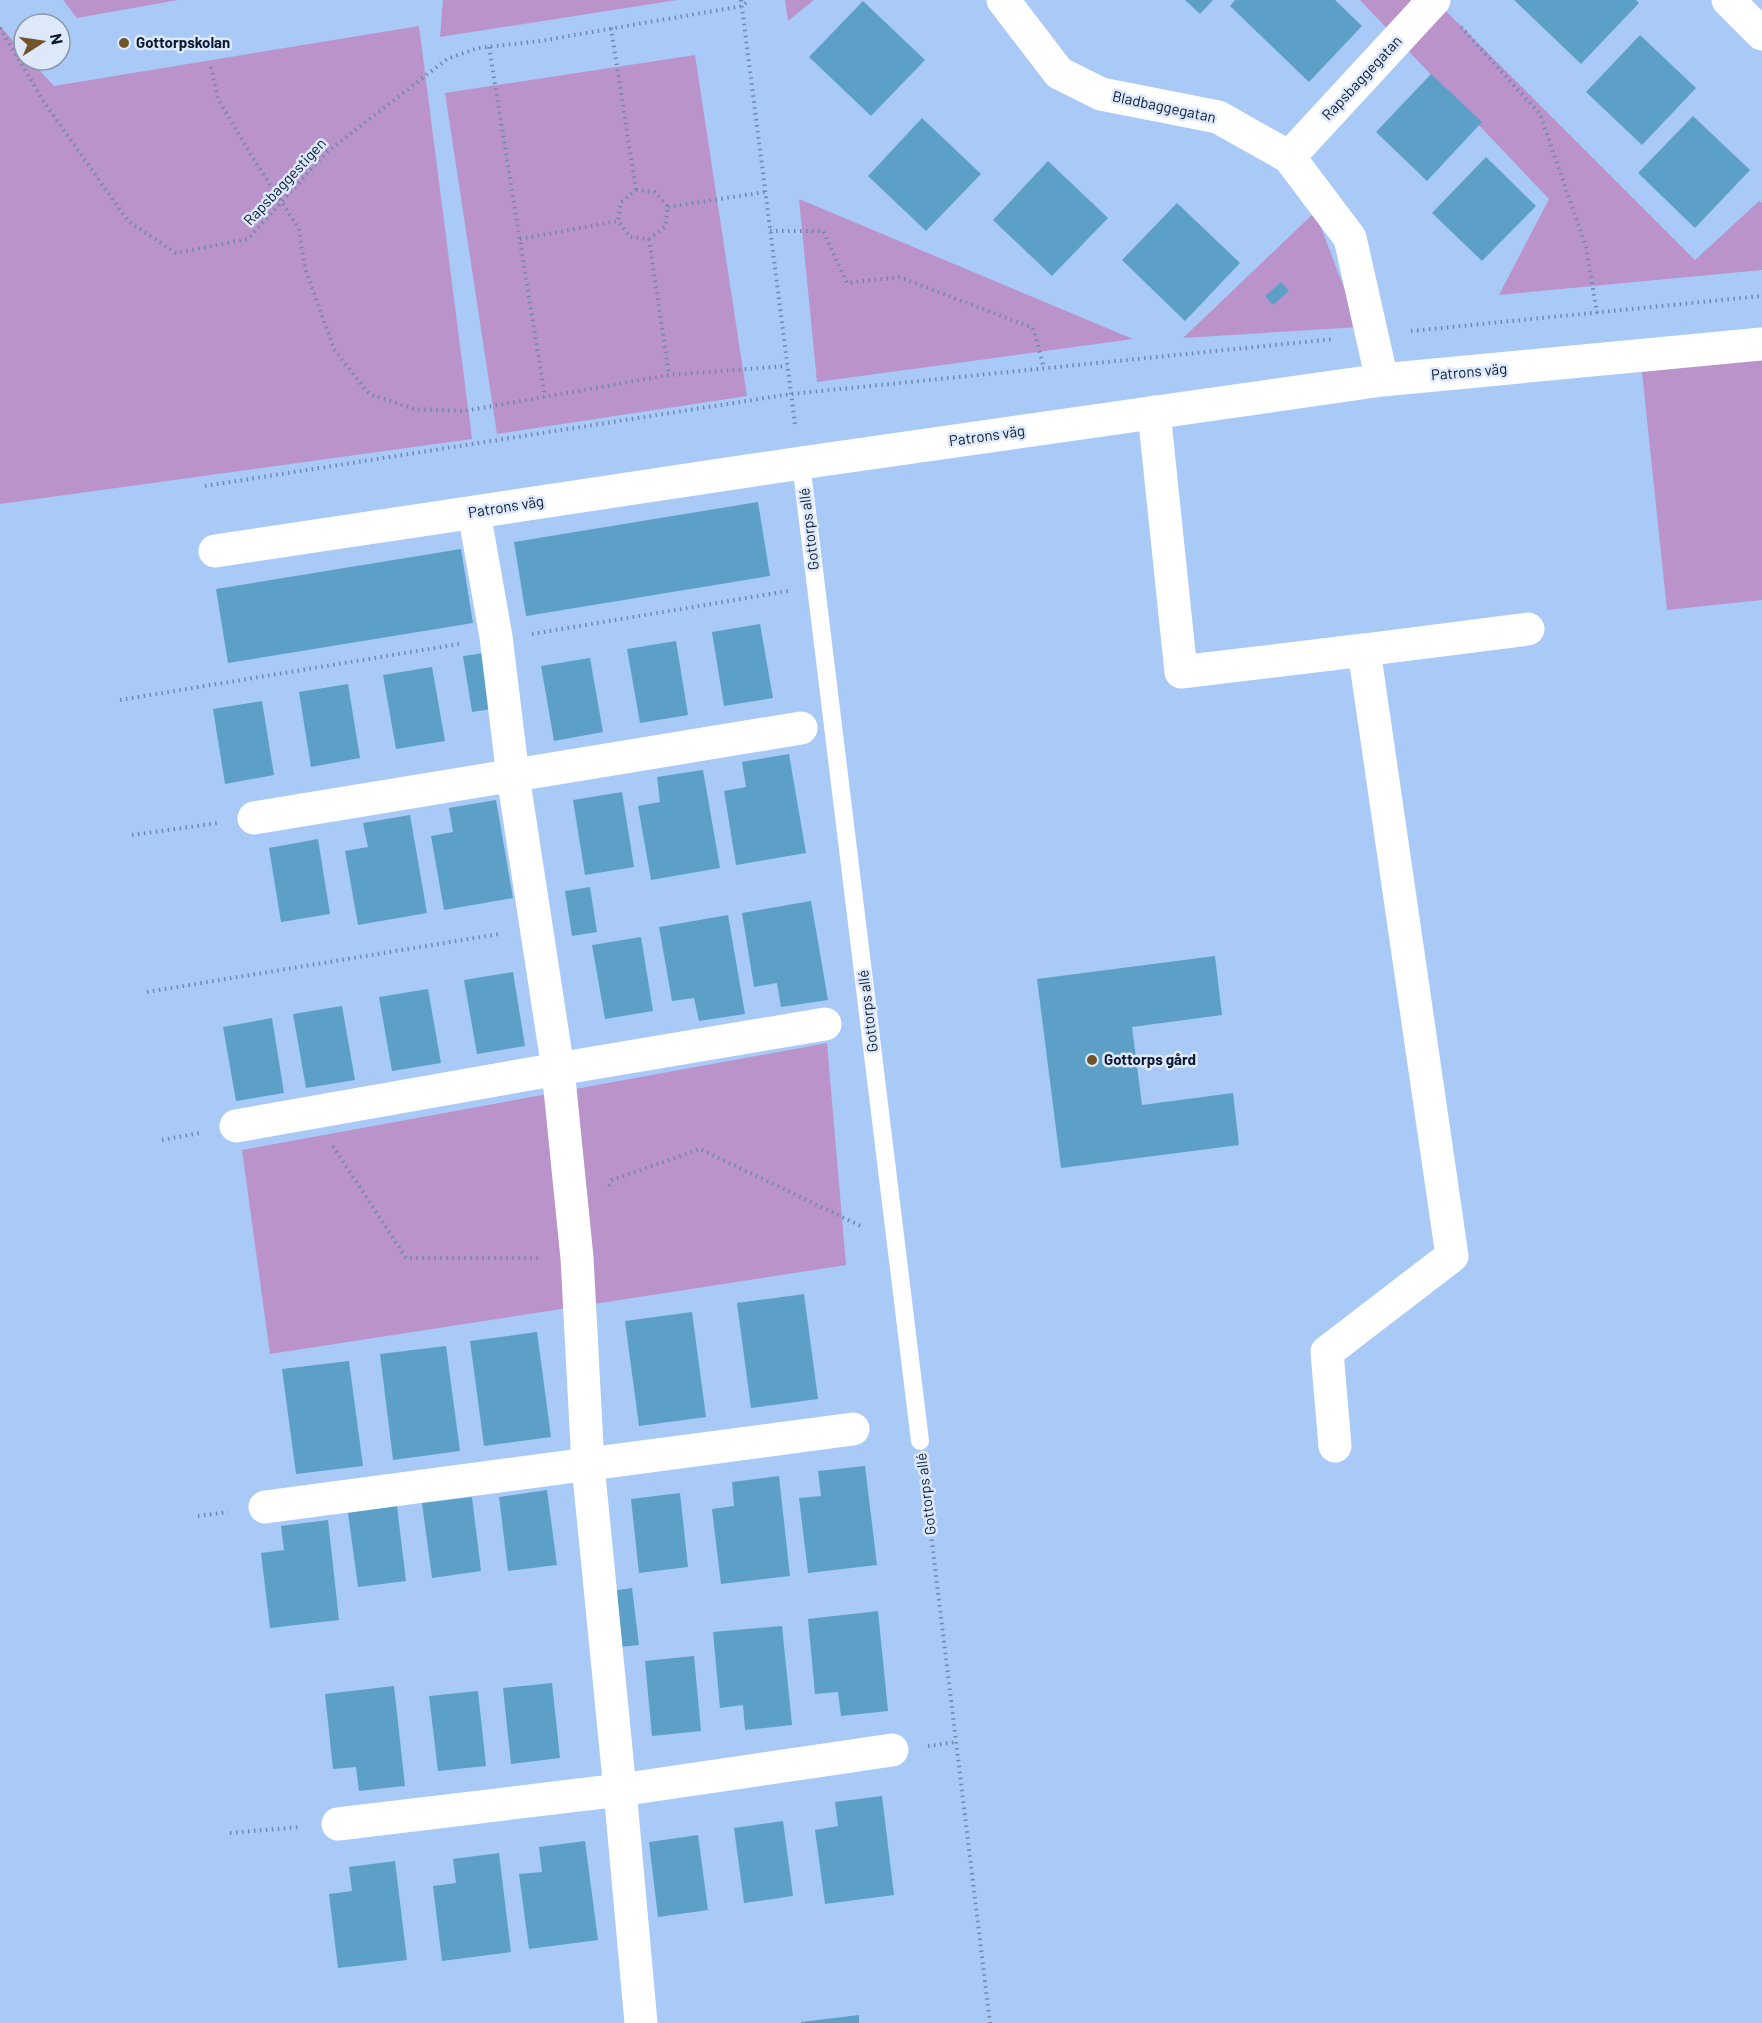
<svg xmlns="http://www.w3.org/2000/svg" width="1762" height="2023" font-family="Barlow,sans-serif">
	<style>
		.green { fill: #bb93cb }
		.building { fill: #5ca0c8 }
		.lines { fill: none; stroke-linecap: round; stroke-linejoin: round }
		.path { stroke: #6f89ad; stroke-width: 4; stroke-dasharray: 1.5 4.5; stroke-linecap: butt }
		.lane { stroke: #fff; stroke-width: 18 }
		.street { stroke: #fff; stroke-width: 33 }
		.poi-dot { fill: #715428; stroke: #dde9fb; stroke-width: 2 }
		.labels { text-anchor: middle; stroke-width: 5; stroke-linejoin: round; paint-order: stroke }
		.poi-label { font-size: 15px; font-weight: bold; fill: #0c1c30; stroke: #dde9fb; text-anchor: start }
		.street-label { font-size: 15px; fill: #0c1c30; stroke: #dde9fb }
	</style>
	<rect width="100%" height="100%" fill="#a9caf7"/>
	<path class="green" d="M63 0H178L77 18Z
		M443 0H677L440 37Z
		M785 0H814L788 21Z
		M1360 0H1435L1695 260 1759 201 1762 203V270L1499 295 1549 199Z
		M0 26 24 53V60H30L54 86 419 26 472 439 0 504Z
		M695 55 747 396 497 434 445 93Z
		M799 199 1133 339 817 382Z
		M1315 212 1359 327 1183 338Z
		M1762 359V600L1667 610 1642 372Z
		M827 1043 846 1265 270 1354 242 1150Z"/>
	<path class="building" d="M1185 0H1213L1200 14Z
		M1235 0H1335L1362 26 1309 82 1230 6Z
		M1514 0H1636L1639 3 1581 64Z
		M863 1 925 60 871 116 809 57Z
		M1640 35 1696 88 1642 145 1586 92Z
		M1431 74 1482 122 1427 181 1376 132Z
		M1693 116 1750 170 1695 228 1638 173Z
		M922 118 981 174 926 231 868 176Z
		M1486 157 1536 206 1482 261 1432 213Z
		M1048 161 1108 218 1052 276 993 220Z
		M1177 203 1240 263 1185 321 1122 260Z
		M1281 282 1289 291 1273 305 1265 296Z
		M758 502 770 576 526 616 514 542Z
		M461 549 473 623 228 663 216 589Z
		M760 624 773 698 724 706 712 632Z
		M676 641 688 715 640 723 627 649Z
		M492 652 499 708 472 712 463 656Z
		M590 658 603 732 554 741 541 666Z
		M432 667 445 741 396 749 383 675Z
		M348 684 360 758 311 767 299 692Z
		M262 701 274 775 225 784 213 709Z
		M789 754 806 853 736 865 724 791 746 787 742 762Z
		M703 770 720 868 651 880 638 806 660 802 657 777Z
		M622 792 634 867 585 875 573 800Z
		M496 800 513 898 444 910 431 836 453 832 449 808Z
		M410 815 427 913 358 925 345 851 368 847 363 823Z
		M318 839 330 914 281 922 269 848Z
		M590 887 597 932 572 936 565 891Z
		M811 901 828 1000 781 1007 777 983 754 987 742 913Z
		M728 915 745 1014 699 1021 694 998 672 1001 659 927Z
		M641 937 653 1011 605 1019 592 945Z
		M1215 956 1222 1015 1132 1027 1142 1105 1233 1093 1239 1145 1061 1168 1037 979Z
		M513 972 525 1046 477 1054 464 980Z
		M428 989 441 1063 392 1071 379 997Z
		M342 1006 355 1080 306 1088 293 1014Z
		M272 1018 284 1093 236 1101 223 1027Z
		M804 1294 818 1399 751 1408 737 1303Z
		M692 1312 706 1417 639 1426 625 1321Z
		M537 1332 551 1437 484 1446 470 1341Z
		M446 1346 460 1451 393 1460 380 1354Z
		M349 1361 363 1466 296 1474 282 1369Z
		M865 1466 877 1565 808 1573 799 1498 821 1496 818 1471Z
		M779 1476 790 1576 721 1584 712 1509 734 1506 732 1482Z
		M547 1490 557 1565 508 1571 499 1497Z
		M680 1493 688 1567 639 1573 631 1499Z
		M472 1497 481 1571 432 1578 422 1503Z
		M397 1506 406 1581 358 1587 348 1513Z
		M328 1520 339 1620 270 1628 261 1553 284 1550 281 1526Z
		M632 1588 639 1645 611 1648 604 1592Z
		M878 1611 888 1711 841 1716 838 1692 815 1694 808 1619Z
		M782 1626 792 1725 745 1730 743 1705 720 1708 713 1632Z
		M694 1656 701 1731 652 1736 645 1661Z
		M552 1683 560 1758 511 1764 503 1688Z
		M394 1686 405 1786 359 1791 356 1767 333 1769 325 1694Z
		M478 1691 486 1766 438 1771 429 1696Z
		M882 1796 894 1895 825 1904 815 1830 838 1826 835 1802Z
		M783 1821 793 1896 744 1903 734 1828Z
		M698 1835 708 1910 658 1917 649 1842Z
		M585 1841 598 1940 529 1949 519 1874 542 1872 539 1847Z
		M499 1853 511 1952 442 1961 433 1886 456 1883 453 1859Z
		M395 1861 407 1960 338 1968 329 1894 352 1891 349 1867Z
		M859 2015V2023H801V2022Z"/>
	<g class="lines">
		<path class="path" d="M741 0 795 425
			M1461 27 1540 114 1586 247 1597 313
			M0 28 44 102 128 221 176 253 248 239 327 152 447 59 478 48 540 41 742 6 749 0
			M611 28 636 190
			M489 47 545 397
			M211 67 218 99 251 155 299 229 305 268 334 349 369 394 414 409 464 411 669 375 787 366
			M636 190 655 192 668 207 665 227 649 239 630 237 618 221 621 202Z
			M668 207 765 192
			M770 231H823L847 283 899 277 1033 328 1044 368
			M520 239 618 221
			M649 239 669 375
			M1411 331 1762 296
			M205 486 791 394 1334 339
			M532 634 788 591
			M120 700 459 644
			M132 835 218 823
			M147 992 499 934
			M162 1140 200 1133
			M333 1146 406 1258H538
			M609 1186 612 1180 700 1149 863 1227
			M923 1468 990 2023
			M198 1516 228 1512
			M928 1746 956 1742
			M230 1833 301 1827"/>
		<path class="lane" d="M801 463 920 1441"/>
		<path class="street" d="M1003 0 1059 73 1101 94 1218 117 1289 157 1350 238 1382 380
			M1728 0 1762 34
			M1289 157 1434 0
			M1154 412 1181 672 1364 650 1452 1256 1327 1352 1335 1446
			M474 512 496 637 513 776 558 1069 577 1258 588 1465 620 1790 892 1750
			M215 551 801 463 1382 380 1762 344
			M1364 650 1528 629
			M254 818 801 728
			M236 1126 558 1069 825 1024
			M265 1507 853 1429
			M338 1824 620 1790 641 2023"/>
	</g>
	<g class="poi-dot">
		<circle cx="124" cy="43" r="6"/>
		<circle cx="1092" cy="1060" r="6"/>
	</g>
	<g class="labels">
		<g class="poi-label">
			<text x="136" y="48">Gottorpskolan</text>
			<text x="1104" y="1065">Gottorps gård</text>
		</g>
		<g class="street-label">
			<text transform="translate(1362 78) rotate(-47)" y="5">Rapsbaggegatan</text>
			<text transform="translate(1164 107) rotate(12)" y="5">Bladbaggegatan</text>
			<text transform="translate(285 182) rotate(-47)" y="5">Rapsbaggestigen</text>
			<text transform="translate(1469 372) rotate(-5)" y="5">Patrons väg</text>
			<text transform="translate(987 436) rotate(-8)" y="5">Patrons väg</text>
			<text transform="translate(506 507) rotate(-9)" y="5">Patrons väg</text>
			<text transform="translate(809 529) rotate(-97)" y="5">Gottorps allé</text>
			<text transform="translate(868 1011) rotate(-97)" y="5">Gottorps allé</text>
			<text transform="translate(926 1494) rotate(-97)" y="5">Gottorps allé</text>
		</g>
	</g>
	<g transform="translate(42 42) rotate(78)"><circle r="28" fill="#dde9fb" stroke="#8997aa" stroke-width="1.5"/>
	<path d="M0-4.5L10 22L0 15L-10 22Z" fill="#715428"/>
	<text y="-9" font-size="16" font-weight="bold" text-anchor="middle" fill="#0c1c30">N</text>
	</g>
</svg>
